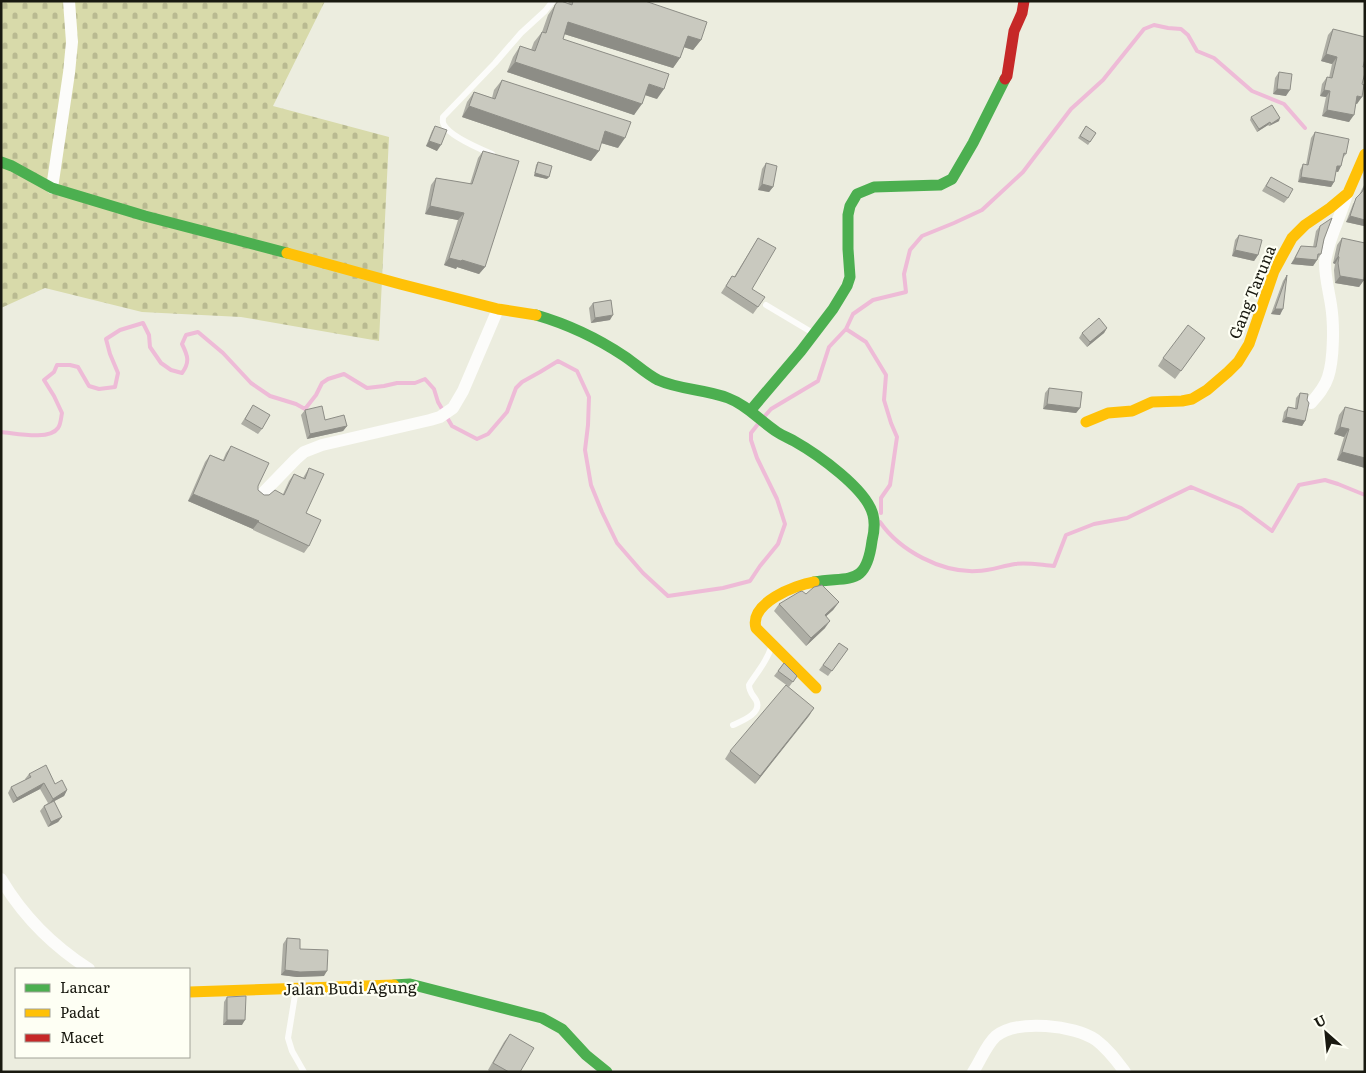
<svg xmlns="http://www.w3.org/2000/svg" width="1366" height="1073" font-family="Literata,serif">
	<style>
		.cemetery { fill: url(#cemetery-stones) }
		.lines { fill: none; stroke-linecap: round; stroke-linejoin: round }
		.stream { stroke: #eebbd7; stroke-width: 4 }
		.lane { stroke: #fcfcfa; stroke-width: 6 }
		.street { stroke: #fcfcfa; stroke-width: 12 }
		.fast { stroke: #4caf50; stroke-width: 11 }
		.slow { stroke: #ffc107; stroke-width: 11 }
		.jam { stroke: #c62828; stroke-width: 11 }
		.wall { fill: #adada4 }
		.shaded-wall { fill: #8d8d86 }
		.building { fill: #c9c9bf; stroke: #8d8d86 }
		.labels { text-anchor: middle; stroke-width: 4.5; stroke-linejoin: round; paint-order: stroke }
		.street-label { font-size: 16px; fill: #191910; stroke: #fefff4 }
	</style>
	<defs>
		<pattern id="cemetery-stones" width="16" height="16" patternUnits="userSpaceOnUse" patternTransform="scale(1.25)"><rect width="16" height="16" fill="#d8daaa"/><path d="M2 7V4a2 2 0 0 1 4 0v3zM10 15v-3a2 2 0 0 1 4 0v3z" fill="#b9ba91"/></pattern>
	</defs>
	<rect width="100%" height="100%" fill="#eceddf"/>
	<path class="cemetery" d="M1 1H325L273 106 389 137 379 341 241 317 142 312 45 288 1 308Z"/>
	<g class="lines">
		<path class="stream" d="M764 417 771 409 818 381 829 347 846 329
			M1 432C15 433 49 441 58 428 61 424 61 417 62 413L54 396 44 380 54 372 57 365H70L78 367 89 386 99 389 115 387 118 373 110 354 106 339 120 330 143 323 149 335 150 347 161 363 171 370 182 373C190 362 188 356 182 344L186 335 198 332 223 353 251 383 270 396 296 404 305 409 316 395 322 383 328 379 344 374 367 388 384 386 397 383H415L425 379 434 389 438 402 452 426 477 439 488 434 507 412 516 388 522 382 540 372 558 361 577 371 589 397 588 425 585 450 591 485 602 512 617 543 643 573 668 596 723 588 750 581 760 566 778 544 785 524 777 499 757 458 751 440V433L758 424
			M881 513V498L890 485 897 437 891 423 884 400 886 375 866 342 846 329 853 314 873 300 906 292 904 274 910 250 922 236 954 223 982 210 1023 172 1071 109 1103 80 1144 29 1154 25 1168 28 1181 29 1188 35 1197 51 1214 58 1252 91 1284 104 1305 128
			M880 522C900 551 942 573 977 571 990 571 1002 566 1015 564 1027 562 1041 565 1054 566L1066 535 1094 524 1127 518 1191 487 1241 508 1272 531 1299 485 1325 480 1338 484 1365 495"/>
		<path class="lane" d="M492 154C480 149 450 136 444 125 442 122 443 121 443 117L495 63 521 33 545 11 553 1
			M766 305 813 333
			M733 725C742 721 763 713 756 700 753 695 749 692 749 685 757 672 766 663 771 648
			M296 989 288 1038 292 1051 304 1072"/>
		<path class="street" d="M52 188 69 73 72 42 69 1
			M1311 403C1318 395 1325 387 1328 377 1334 359 1334 323 1331 305 1329 292 1325 277 1325 263 1327 242 1341 216 1347 194
			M261 495 296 459 304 452 322 445 430 420 440 417 453 408 463 391 498 309
			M1 879C23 916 53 946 89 969
			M973 1072C981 1060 986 1045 996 1036 1018 1019 1074 1025 1096 1040 1108 1049 1116 1060 1125 1072"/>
		<path class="fast" d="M1 162 12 166 52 188 145 216 287 253
			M536 315C567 324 597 338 624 356 636 364 646 374 658 380 680 390 705 389 728 398 747 405 760 421 777 432 783 436 789 438 794 441 817 454 867 489 873 515 875 523 874 533 872 541 866 587 850 576 814 582
			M750 411 801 351 833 309 847 286 850 277 848 249V215L850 206 857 194 874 187 940 185 952 179 973 143 1005 79
			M394 985 410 984 542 1018 562 1029 586 1055 607 1072"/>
		<path class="slow" d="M287 253 400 284 498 309 536 315
			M1086 422 1108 413 1132 411 1152 402 1182 401 1192 399 1207 390 1228 372 1238 362 1249 344 1274 271 1292 238 1305 225 1330 208 1348 193 1365 154
			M814 582C795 585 749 603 756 628L816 688
			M189 992 394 985"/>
		<path class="jam" d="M1005 79 1007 76 1014 31 1022 13 1024 1"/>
	</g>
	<path class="wall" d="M569 1H645L701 40 693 50 684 47 680 58 673 68 564 34 563 39 657 99 645 95 634 115 507 72 513 57 520 46 531 50 534 42 542 32 548 15 555 5 568 4Z
		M1333 29 1363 67 1357 104 1356 103 1349 122 1322 116 1326 97 1320 96 1322 84 1327 77 1329 78 1332 64 1321 61 1328 35Z
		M1279 72 1286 96 1273 94 1275 78Z
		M502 80 618 148 601 143 599 151 591 161 462 117 467 102 474 92 492 98 494 90Z
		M1251 117 1279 121 1269 126 1268 125 1257 132 1250 120Z
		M435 126 437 151 426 146 432 131Z
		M1086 126 1096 133 1088 145 1078 138Z
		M1315 132 1346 154 1343 158 1341 166 1338 172 1336 171 1334 182 1331 187 1298 182 1300 170 1303 164 1306 165 1311 138Z
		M483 151 485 267 479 274 457 267 456 269 444 265 458 220 425 214 431 185 436 178 470 184 478 158Z
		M538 162 547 179 534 176 536 165Z
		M766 163 773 187 769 192 758 190 762 169Z
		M1271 177 1288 198 1284 203 1262 191Z
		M1365 183V225L1364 226 1346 222 1353 204 1359 195Z
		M1320 226 1324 239 1321 254 1313 266 1291 264 1301 246 1313 247 1316 231Z
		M1239 235 1258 255 1254 261 1232 256 1235 240Z
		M758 238 752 289 758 307 753 314 721 293 732 276 734 277Z
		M1342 238 1364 280 1359 287 1335 283 1334 270 1335 264 1333 263 1337 245Z
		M1287 275 1280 315 1271 314 1283 281Z
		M593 303 610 320 591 323 589 308Z
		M1107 328 1104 333 1087 347 1079 338 1082 333Z
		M1205 338 1175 379 1158 366 1163 358Z
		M1049 388 1080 408 1076 413 1043 409 1045 393Z
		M1300 393 1305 421 1302 426 1282 422 1284 412 1288 407 1295 408 1296 398Z
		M1345 407 1365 412V468L1337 460 1344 437 1334 434 1339 415Z
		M250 410 262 429 258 434 241 424Z
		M305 410 325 420 347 426 343 431 307 439 301 415Z
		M231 446 258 486V490L264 495 283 494 289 481 294 474 303 478 309 468 306 513 309 546 304 553 253 530V529L188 501 205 462 210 455 223 460 226 453Z
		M806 594 839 602 833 610 826 616 825 628 806 646 774 611 779 604Z
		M839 643 848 649 828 676 819 670Z
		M784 663 797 676 789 687 774 676Z
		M814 708 755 784 725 759 730 751Z
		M29 774 55 784 67 790 64 796 54 801 62 817 58 822 48 827 40 811 44 806 48 803 40 789 13 803 8 793 11 787 26 780 25 779Z
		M287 938 300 949 324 976 297 977 281 975 283 944Z
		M227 997 242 1025H223L224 1002Z
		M510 1034 520 1072H490L488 1070 504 1042Z"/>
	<path class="shaded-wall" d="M568 22 680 58 673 68 561 33Z
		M688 36 701 40 693 50 680 46Z
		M1326 54 1337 57 1332 64 1321 61Z
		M515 62 642 104 634 115 507 72Z
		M649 84 664 89 657 99 642 94Z
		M1277 89 1290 90 1286 96 1273 94Z
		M1324 90 1330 91 1326 97 1320 96Z
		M1357 96 1362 97 1357 104 1353 103Z
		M469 106 599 151 591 161 462 117Z
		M1327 110 1354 115 1349 122 1322 116Z
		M1280 118 1279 121 1269 126 1271 124Z
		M1270 122 1268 125 1257 132 1259 129Z
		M605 131 625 138 618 148 598 142Z
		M429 141 441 145 437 151 426 146Z
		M1337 166H1341L1338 172 1333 171Z
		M535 173 549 177 547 179 534 176Z
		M1301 177 1334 182 1331 187 1298 182Z
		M762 184 773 187 769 192 758 190Z
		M430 206 464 213 458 220 425 214Z
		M1350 216 1365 220V225L1364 226 1346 222Z
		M1235 250 1258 255 1254 261 1232 256Z
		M1338 256 1339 257 1335 264 1333 263Z
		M449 258 462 260 485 267 479 274 457 267 456 269 444 265Z
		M1295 258 1317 260 1313 266 1291 264Z
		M1340 276 1364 280 1359 287 1335 283Z
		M1275 309H1283L1280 315 1271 314Z
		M613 315 610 320 591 323 595 318Z
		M1107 328 1104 333 1087 347 1090 342Z
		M1047 404 1080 408 1076 413 1043 409Z
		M1286 417 1305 421 1302 426 1282 422Z
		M347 426 343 431 307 439 310 434Z
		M1340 427 1349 429 1344 437 1334 434Z
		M1342 452 1365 458V468L1337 460Z
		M193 494 259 521 253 529 188 501Z
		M839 602 833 610 820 622 825 615Z
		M830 621 825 628 806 646 811 638Z
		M814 708 809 716 755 784 760 776Z
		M44 783 40 789 13 803 17 798Z
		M67 790 64 796 49 804 53 799Z
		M62 817 58 822 48 827 51 822Z
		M285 970 327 971 324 976 297 977 281 975Z
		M227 1020H245L242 1025H223Z"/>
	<path class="building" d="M558 1H561L572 5 573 1H645L707 22 701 40 688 36 680 58 568 22 563 39 669 74 664 89 649 84 642 104 515 62 520 46 535 51 542 32 546 33 555 5Z
		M1333 29 1365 37V59L1363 67H1365V73L1362 84 1364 85 1362 97 1357 96 1354 115 1327 110 1330 91 1324 90 1327 77 1332 78 1337 57 1326 54Z
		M1279 72 1292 74 1290 90 1277 89Z
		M502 80 631 122 625 138 605 131 599 151 469 106 474 92 495 99Z
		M1272 105 1280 118 1271 124 1270 122 1259 129 1251 117Z
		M435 126 447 130 441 145 429 141Z
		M1086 126 1096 133 1090 142 1080 136Z
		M1315 132 1349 139 1346 154 1344 153 1341 166H1337L1334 182 1301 177 1303 164 1308 165Z
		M483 151 519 161 485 267 462 260 461 261 449 258 464 213 430 206 436 178 472 184Z
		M538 162 552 166 549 177 535 173Z
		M766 163 777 166 773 187 762 184Z
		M1271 177 1293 189 1288 198 1266 186Z
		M1365 186V220L1350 216 1356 198 1362 192Z
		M1332 218 1324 239 1321 254H1318L1317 260 1295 258 1301 246 1316 247 1320 226Z
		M1239 235 1262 240 1258 255 1235 250Z
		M758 238 776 248 752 289 765 297 758 307 726 286 732 276 735 277Z
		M1342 238 1365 243V273L1364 280 1340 276 1338 263 1339 257 1338 256Z
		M1287 275 1283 309H1275Z
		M611 300 613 315 595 318 593 303Z
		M1099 318 1107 328 1090 342 1082 333Z
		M1188 325 1205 338 1181 371 1163 358Z
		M1049 388 1082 392 1080 408 1047 404Z
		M1300 393 1308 394 1307 400 1309 403 1305 421 1286 417 1288 407 1297 409Z
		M253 405 270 415 262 429 245 419Z
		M322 406 325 420 344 415 347 426 310 434 305 410Z
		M1345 407 1365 412V458L1342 452 1349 429 1340 427Z
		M231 446 269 463 258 486V490L264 495H269L275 490 284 495 294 474 305 479 309 468 324 474 306 513 321 520 309 546 258 522 259 521 193 494 210 455 224 461Z
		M822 585 839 602 825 615 830 621 811 638 779 604 799 592 802 591 806 594 814 587Z
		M839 643 848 649 832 671 823 665Z
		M784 663 797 676 793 682 778 671Z
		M786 685 814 708 760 776 730 751Z
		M46 765 55 784 62 780 67 790 53 799 44 783 17 798 11 787 31 777 29 774Z
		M54 801 62 817 51 822 44 806Z
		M287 938 300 939V949L328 950 327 971 300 972 285 970Z
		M246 996 245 1020H227V997Z
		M510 1034 534 1048 520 1072H509L493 1063Z"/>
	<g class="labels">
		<g class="street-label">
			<text transform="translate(1252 292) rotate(-68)" y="6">Gang Taruna</text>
			<text transform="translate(350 988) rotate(-1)" y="6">Jalan Budi Agung</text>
		</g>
	</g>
	<rect width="1366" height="1073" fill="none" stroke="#191910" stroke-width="5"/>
	<rect x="15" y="968" width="175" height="90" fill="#fefff4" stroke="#a2a399"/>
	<rect x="25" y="984" width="25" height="8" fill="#4caf50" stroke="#a2a399"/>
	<text x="60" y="993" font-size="15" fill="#191910">Lancar</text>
	<rect x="25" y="1009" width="25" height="8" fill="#ffc107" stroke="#a2a399"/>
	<text x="60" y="1018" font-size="15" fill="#191910">Padat</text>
	<rect x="25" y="1034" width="25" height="8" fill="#c62828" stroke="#a2a399"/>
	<text x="60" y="1043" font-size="15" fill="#191910">Macet</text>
	<g transform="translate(1326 1033) rotate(333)" stroke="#fefff4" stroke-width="4" paint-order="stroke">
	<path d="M0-4L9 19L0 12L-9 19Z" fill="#191910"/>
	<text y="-8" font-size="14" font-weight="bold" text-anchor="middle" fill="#191910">U</text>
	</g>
</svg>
